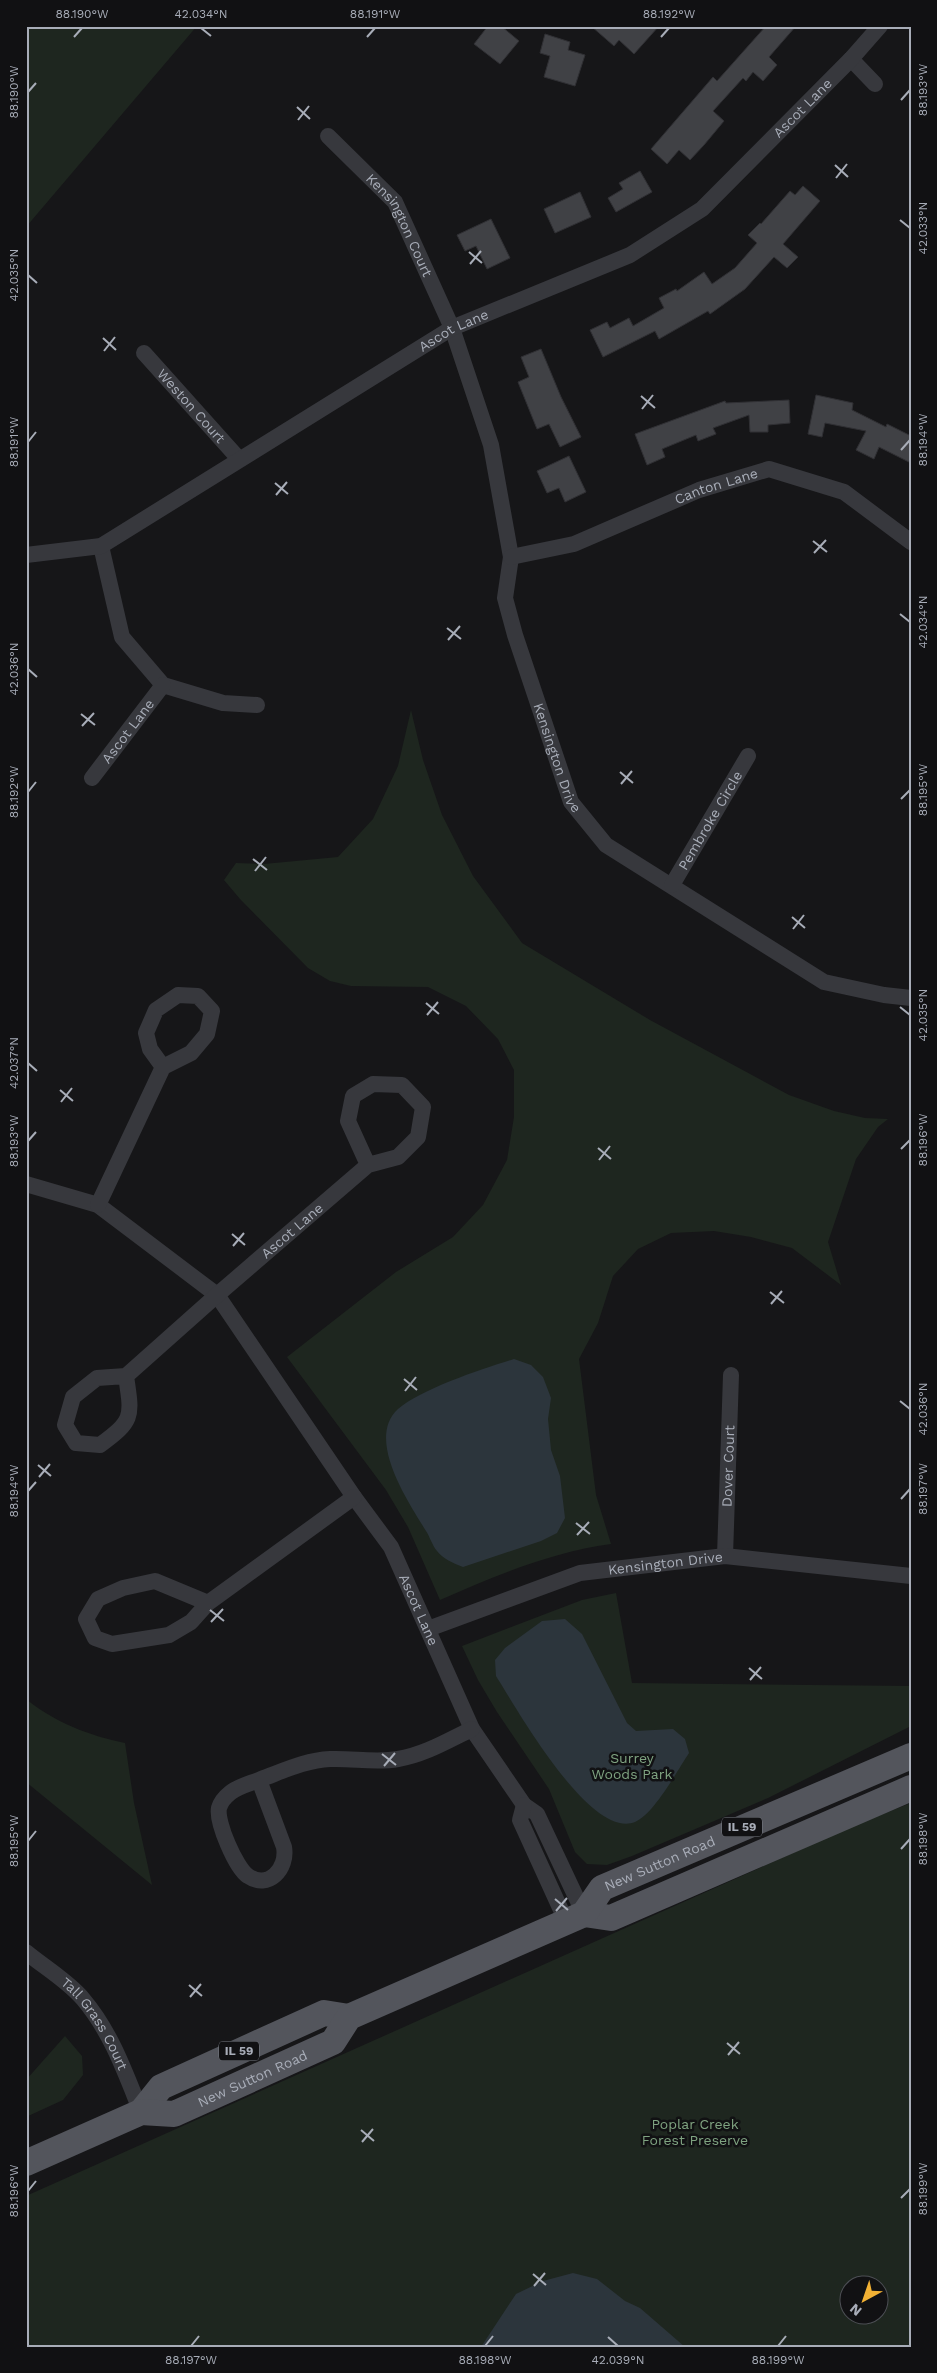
<svg xmlns="http://www.w3.org/2000/svg" width="937" height="2373" font-family="'Work Sans',sans-serif">
	<style>
		.green { fill: #1e261f; fill-rule: evenodd }
		.water { fill: #2c353c }
		.building { fill: #404145; stroke: #303034 }
		.lines { fill: none; stroke-linecap: round; stroke-linejoin: round }
		.minor { stroke: #37383d; stroke-width: 16 }
		.primary { stroke: #53555c; stroke-width: 26 }
		.ticks { fill: none; stroke: #a8adb8; stroke-width: 2 }
		.labels { text-anchor: middle; stroke-width: 5; stroke-linejoin: round; paint-order: stroke }
		.shield { fill: #111113; stroke: #7b7e86; stroke-width: 1 }
		.shield-label { font-size: 12px; font-weight: bold; fill: #a8adb8 }
		.street-label { font-size: 14px; fill: #a8adb8; stroke: #111113 }
		.park-label { font-size: 14px; fill: #7fa381; stroke: #111113 }
		.neatline { fill: none; stroke: #a8adb8; stroke-width: 2 }
		.ticks-label { font-size: 12px; text-anchor: middle; fill: #a8adb8 }
	</style>
	<rect width="100%" height="100%" fill="#161618"/>
	<path class="green" d="M26 26H197L26 227Z
		M411 710 423 760 442 815 473 876 522 943 650 1020 789 1095 834 1111 865 1118 888 1119 878 1127 856 1159 828 1242 841 1285 792 1248 751 1237 714 1231 671 1233 638 1249 613 1276 598 1323 579 1359 596 1495 611 1544C551 1552 495 1576 440 1600L408 1527 386 1490 287 1357 396 1272 453 1237 483 1205 507 1160 514 1117V1070L498 1039 466 1006 428 987 351 986 330 981 308 968 240 899 224 880 236 863 264 864 338 857 373 819 398 766Z
		M616 1593 632 1683 911 1686V1726L768 1798 632 1856 607 1865 587 1864 575 1852 549 1789 497 1712 478 1680 462 1646 582 1600Z
		M26 1699C54 1722 90 1736 125 1743L134 1803 152 1885 26 1782Z
		M911 1803V2347H26V2196L860 1823ZM850 2286H880V2316H850Z
		M65 2036 82 2056 83 2075 63 2100 26 2117V2080Z"/>
	<path class="water" d="M514 1359 531 1365 543 1377 551 1398 548 1419 551 1450 560 1476 565 1518 557 1533 541 1541 463 1567C453 1563 443 1559 437 1551 432 1545 430 1537 426 1531 409 1503 365 1439 398 1409 421 1389 484 1368 514 1359Z
		M565 1619 582 1634 627 1723 636 1731 673 1729 685 1739 689 1753C677 1771 654 1814 635 1822 590 1840 517 1709 496 1676L495 1660 505 1648 542 1621Z
		M573 2273 597 2279 625 2301 640 2308 685 2347H481L516 2294 543 2281Z"/>
	<path class="building" d="M488 26H501L519 41 500 64 474 44Z
		M591 26H659L634 54 619 40 614 46Z
		M766 26H796L769 57 777 65 763 81 753 72 746 81 743 78 713 111 724 121 704 145 690 160 679 150 667 164 651 149 713 77 717 81Z
		M545 34 570 42 568 50 585 55 575 86 544 77 550 56 540 53Z
		M640 171 652 192 616 212 608 198 623 189 619 183Z
		M803 186 820 201 783 244 798 257 787 268 774 257 745 289 710 314 708 311 659 339 655 331 603 357 590 330 607 322 610 328 629 318 633 326 664 308 659 298 676 289 677 291 704 272 712 284 735 268 757 243 748 235 760 223 761 224 790 191 795 195Z
		M580 192 591 217 555 233 544 209Z
		M491 219 510 258 487 269 476 246 465 251 457 235Z
		M541 349 561 397 581 437 560 447 549 424 537 429 518 382 529 377 521 357Z
		M816 395 853 403 852 410 886 427 887 424 911 436V463L879 447 874 459 856 450 866 431 825 423 822 437 808 434Z
		M789 400 790 423 768 425V432H750L749 415 713 428 716 434 698 441 696 435 662 449 665 457 647 465 635 434 725 401 726 403Z
		M569 456 586 492 565 502 559 488 547 493 537 471Z"/>
	<g class="lines">
		<g class="minor">
			<path d="M851 59 875 84"/>
			<path id="s1" d="M328 136 395 202 452 328 491 445 511 557 505 598 515 635 571 802 606 845 824 982 884 995 911 998"/>
			<path id="s2" d="M144 353 239 459"/>
			<path d="M101 546 122 637 163 685 223 703 257 705"/>
			<path id="s3" d="M26 555 101 546 452 328 630 255 702 209 851 59 880 26"/>
			<path id="s4" d="M511 557 574 544 699 490 769 469 844 492 911 542"/>
			<path id="s5" d="M92 778 163 685"/>
			<path id="s6" d="M672 885 748 756"/>
			<path id="s7" d="M26 1184 98 1205 217 1295 354 1497 391 1547 472 1729 524 1805 537 1814 584 1914"/>
			<path d="M98 1205 163 1067 191 1053 207 1034 212 1011 198 996 178 995 156 1010 146 1033 150 1049 163 1067"/>
			<path id="s8" d="M126 1376C132 1417 134 1420 100 1445L76 1443 65 1425 73 1397 97 1378 126 1376 217 1295 368 1165 398 1157 418 1137 423 1107 402 1085 373 1084 353 1096 348 1121 368 1165"/>
			<path id="s9" d="M725 1556 731 1375"/>
			<path d="M208 1603 191 1622 169 1635 112 1644 95 1638 86 1619 98 1599 123 1588 155 1581 208 1603 354 1497"/>
			<path id="s10" d="M428 1629 580 1573 725 1556 911 1576"/>
			<path d="M259 1780 284 1847C288 1869 268 1890 248 1876 236 1868 216 1822 219 1808 221 1801 225 1797 230 1793 238 1786 252 1783 261 1779 283 1771 306 1760 330 1759 353 1758 375 1763 398 1759 424 1755 449 1740 472 1729"/>
			<path d="M524 1805 520 1820 566 1921"/>
			<path id="s11" d="M26 1952C44 1967 68 1981 83 1999 111 2032 125 2072 141 2112"/>
		</g>
		<g class="primary">
			<path d="M584 1914 611 1918 911 1788"/>
			<path d="M141 2112 161 2087 324 2013 349 2017"/>
			<path id="s12" d="M26 2163 141 2112 174 2114 333 2042 349 2017 584 1914 602 1888 911 1756"/>
		</g>
	</g>
	<path class="ticks" d="M201 28 211 36M74 37 82 28M367 37 375 28M661 37 669 28M28 92 36 83M901 100 910 90M297 107 310 119M298 120 309 106M835 165 848 177M836 178 847 164M900 220 910 228M469 252 482 263M470 264 481 251M28 275 37 283M103 338 116 350M104 351 115 337M641 396 655 408M642 409 653 395M28 442 36 432M901 450 910 440M275 483 288 494M276 495 287 482M813 541 827 552M814 553 826 540M900 614 910 622M447 628 461 639M448 640 460 626M28 669 37 677M81 714 95 725M82 726 94 713M620 772 633 783M621 784 632 771M28 792 36 782M901 799 910 790M253 859 267 870M255 871 266 857M792 917 805 928M793 929 804 915M426 1003 439 1014M900 1007 910 1015M427 1015 438 1002M28 1063 37 1071M60 1090 73 1101M61 1102 72 1088M28 1141 36 1132M598 1148 611 1159M901 1149 910 1140M599 1160 610 1146M232 1234 245 1245M233 1246 244 1233M770 1292 784 1303M771 1304 782 1291M404 1379 417 1390M405 1391 416 1377M900 1401 910 1409M38 1465 51 1476M39 1477 50 1464M28 1491 36 1482M901 1499 910 1489M576 1523 590 1534M577 1535 589 1522M210 1610 224 1621M211 1622 223 1609M749 1668 762 1679M750 1680 761 1667M382 1754 396 1765M384 1766 395 1753M28 1841 36 1831M901 1849 910 1839M555 1899 568 1910M556 1911 567 1898M189 1985 202 1996M190 1997 201 1984M727 2043 740 2054M728 2055 739 2042M361 2130 374 2141M362 2142 373 2129M28 2191 36 2181M901 2198 910 2189M533 2274 546 2285M534 2286 545 2273M608 2337 618 2346M191 2346 199 2336M485 2346 493 2336M778 2346 786 2336"/>
	<g class="labels">
		<g class="shield">
			<rect x="722" y="1817.5" width="40" height="19" rx="4"/>
			<rect x="219" y="2041.5" width="40" height="19" rx="4"/>
		</g>
		<g class="shield-label">
			<text x="742" y="1831">IL 59</text>
			<text x="239" y="2055">IL 59</text>
		</g>
		<g class="street-label">
			<text dy="5" stroke="none"><textPath href="#s3" startOffset="909">Ascot Lane</textPath></text>
			<text dy="5" stroke="none"><textPath href="#s1" startOffset="116">Kensington Court</textPath></text>
			<text dy="5" stroke="none"><textPath href="#s3" startOffset="489">Ascot Lane</textPath></text>
			<text dy="5" stroke="none"><textPath href="#s2" startOffset="71">Weston Court</textPath></text>
			<text dy="5" stroke="none"><textPath href="#s4" startOffset="218">Canton Lane</textPath></text>
			<text dy="5" stroke="none"><textPath href="#s5" startOffset="59">Ascot Lane</textPath></text>
			<text dy="5" stroke="none"><textPath href="#s1" startOffset="679">Kensington Drive</textPath></text>
			<text dy="5" stroke="none"><textPath href="#s6" startOffset="75">Pembroke Circle</textPath></text>
			<text dy="5" stroke="none"><textPath href="#s8" startOffset="436">Ascot Lane</textPath></text>
			<text dy="5" stroke="none"><textPath href="#s9" startOffset="90">Dover Court</textPath></text>
			<text dy="5" stroke="none"><textPath href="#s10" startOffset="248">Kensington Drive</textPath></text>
			<text dy="5" stroke="none"><textPath href="#s7" startOffset="599">Ascot Lane</textPath></text>
			<text dy="5" stroke="none"><textPath href="#s12" startOffset="714">New Sutton Road</textPath></text>
			<text dy="5" stroke="none"><textPath href="#s11" startOffset="101">Tall Grass Court</textPath></text>
			<text dy="5" stroke="none"><textPath href="#s12" startOffset="245">New Sutton Road</textPath></text>
		</g>
		<g class="park-label">
			<text x="632" y="1763">Surrey<tspan x="632" dy="16">Woods Park</tspan></text>
			<text x="695" y="2129">Poplar Creek<tspan x="695" dy="16">Forest Preserve</tspan></text>
		</g>
	</g>
	<rect width="937" height="2373" fill="none" stroke="#111113" stroke-width="55"/>
	<g transform="translate(864 2300) rotate(220)"><circle r="24" fill="#111113" stroke="#4d4f55"/>
	<path d="M0-4L9 19L0 12L-9 19Z" fill="#f2b134"/>
	<text y="-8" font-size="14" font-weight="bold" text-anchor="middle" fill="#a8adb8">N</text>
	</g>
	<rect x="28" y="28" width="882" height="2318" class="neatline"/>
	<g class="ticks-label">
		<text x="82" y="18">88.190°W</text>
		<text x="201" y="18">42.034°N</text>
		<text x="375" y="18">88.191°W</text>
		<text x="669" y="18">88.192°W</text>
		<text transform="translate(923 90) rotate(-90)" y="4">88.193°W</text>
		<text transform="translate(14 92) rotate(-90)" y="4">88.190°W</text>
		<text transform="translate(923 228) rotate(-90)" y="4">42.033°N</text>
		<text transform="translate(14 275) rotate(-90)" y="4">42.035°N</text>
		<text transform="translate(923 440) rotate(-90)" y="4">88.194°W</text>
		<text transform="translate(14 442) rotate(-90)" y="4">88.191°W</text>
		<text transform="translate(923 622) rotate(-90)" y="4">42.034°N</text>
		<text transform="translate(14 669) rotate(-90)" y="4">42.036°N</text>
		<text transform="translate(923 790) rotate(-90)" y="4">88.195°W</text>
		<text transform="translate(14 792) rotate(-90)" y="4">88.192°W</text>
		<text transform="translate(923 1015) rotate(-90)" y="4">42.035°N</text>
		<text transform="translate(14 1063) rotate(-90)" y="4">42.037°N</text>
		<text transform="translate(923 1140) rotate(-90)" y="4">88.196°W</text>
		<text transform="translate(14 1141) rotate(-90)" y="4">88.193°W</text>
		<text transform="translate(923 1409) rotate(-90)" y="4">42.036°N</text>
		<text transform="translate(923 1489) rotate(-90)" y="4">88.197°W</text>
		<text transform="translate(14 1491) rotate(-90)" y="4">88.194°W</text>
		<text transform="translate(923 1839) rotate(-90)" y="4">88.198°W</text>
		<text transform="translate(14 1841) rotate(-90)" y="4">88.195°W</text>
		<text transform="translate(923 2189) rotate(-90)" y="4">88.199°W</text>
		<text transform="translate(14 2191) rotate(-90)" y="4">88.196°W</text>
		<text x="191" y="2364">88.197°W</text>
		<text x="485" y="2364">88.198°W</text>
		<text x="618" y="2364">42.039°N</text>
		<text x="778" y="2364">88.199°W</text>
	</g>
</svg>
